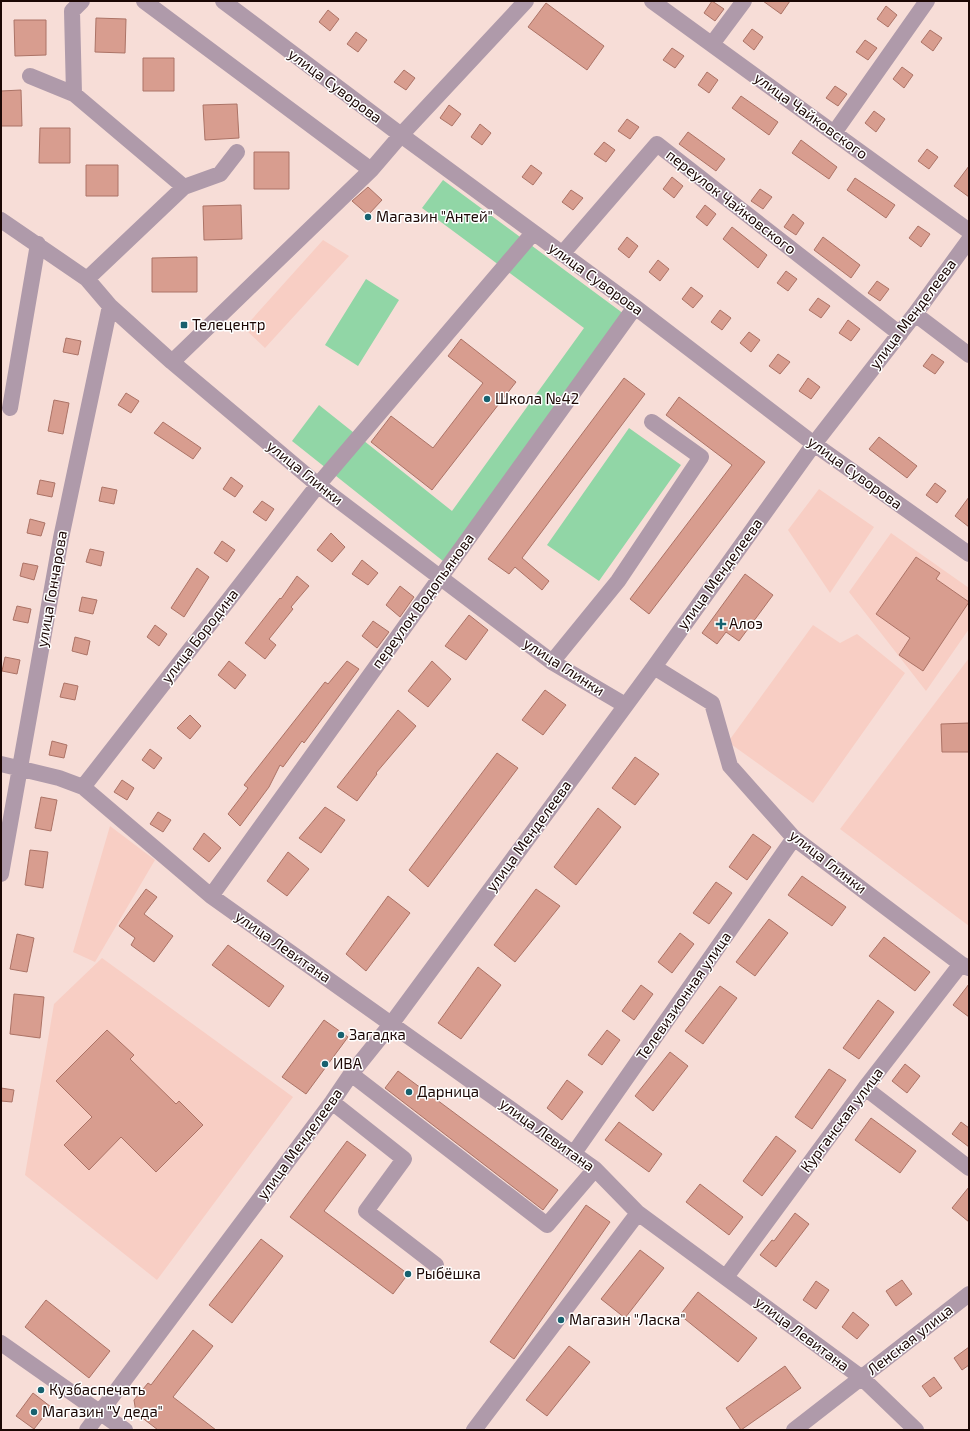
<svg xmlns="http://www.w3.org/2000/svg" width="970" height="1431" font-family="'Exo 2',sans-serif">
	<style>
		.built { fill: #f8cec4 }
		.green { fill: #91d6a6 }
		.building { fill: #d89d8f; stroke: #ac7366 }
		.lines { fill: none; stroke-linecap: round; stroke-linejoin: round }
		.minor { stroke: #af9aaa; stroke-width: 16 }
		.poi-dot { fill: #17616f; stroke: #fff; stroke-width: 1.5 }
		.labels { text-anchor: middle; stroke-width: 3; stroke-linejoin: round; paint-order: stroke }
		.street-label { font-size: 15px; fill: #1b0704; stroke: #fff }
		.poi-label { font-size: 15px; fill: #1b0704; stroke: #fff; text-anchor: start }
	</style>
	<rect width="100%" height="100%" fill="#f7ddd7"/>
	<path class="built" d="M323 240 349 256 265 348 244 328Z
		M819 489 874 527 830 593 788 530Z
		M891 533 969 588V629L926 691 849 592Z
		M813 625 840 643 857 634 905 673 813 803 728 742Z
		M969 658V926L840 829Z
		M110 826 155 860 95 962 73 952Z
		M102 958 293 1097 157 1280 25 1175 54 1004Z"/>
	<path class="green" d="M443 180 624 314 443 561 292 441 319 405 452 511 584 328 422 208Z
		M366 279 399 300 358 366 325 345Z
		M629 428 681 465 599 581 547 545Z"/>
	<path class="building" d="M712 1 724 9 715 21 704 13Z
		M763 1H790L781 14Z
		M546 3 604 46 587 70 528 27Z
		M886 6 897 15 888 27 877 19Z
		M328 10 339 19 330 31 319 22Z
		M96 18 126 19 125 53 95 52Z
		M14 20H46V55L15 56Z
		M752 29 763 37 754 50 743 41Z
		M930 30 942 38 933 51 921 42Z
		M356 32 367 40 358 52 347 44Z
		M865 40 877 48 868 60 856 52Z
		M672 48 684 56 675 68 663 60Z
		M143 58H174V91H143Z
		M902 67 913 75 904 88 893 79Z
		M404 70 415 78 406 90 394 82Z
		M707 72 718 80 709 93 698 85Z
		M835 86 847 94 838 106 826 98Z
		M21 90 22 126H1V91Z
		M741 96 778 122 769 135 732 108Z
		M237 104 239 138 205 140 203 105Z
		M449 105 461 114 452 126 440 118Z
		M874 111 885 119 876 132 865 123Z
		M627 119 639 127 630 139 618 131Z
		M480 124 491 133 482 145 471 137Z
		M40 128H70V163H39Z
		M688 132 725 159 716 171 679 144Z
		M801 140 837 167 829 179 792 153Z
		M604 142 615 150 606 162 594 154Z
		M927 149 938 157 929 169 918 161Z
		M254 152H289V189H254Z
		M86 165H118V196H86Z
		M531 165 542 173 533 185 522 177Z
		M969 166V197L954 186Z
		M672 177 683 186 674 198 663 189Z
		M855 178 895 205 886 218 847 190Z
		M368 187 382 200 368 215 352 201Z
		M760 189 772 197 763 209 751 201Z
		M571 190 583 198 573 210 562 202Z
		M241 205 242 239 204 240 203 206Z
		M705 205 716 214 707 226 696 217Z
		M793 214 804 223 796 235 784 227Z
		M918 226 930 234 921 247 909 238Z
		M732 227 767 255 758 268 723 239Z
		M627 237 638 246 629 258 618 249Z
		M823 237 860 265 851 278 814 250Z
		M197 257V292H152V258Z
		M658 260 669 269 660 281 649 272Z
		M786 271 797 279 788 291 777 283Z
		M877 281 889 289 880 301 868 293Z
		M691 287 703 296 693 308 682 299Z
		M818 298 830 306 821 318 809 310Z
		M720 310 731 318 722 330 711 322Z
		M848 320 860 329 851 341 839 333Z
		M749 332 760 340 751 352 740 343Z
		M66 338 81 341 78 355 63 352Z
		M461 339 516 382 432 490 371 442 391 416 433 448 483 383 448 356Z
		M778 354 790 362 780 374 769 366Z
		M932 354 944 362 935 374 923 366Z
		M624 378 645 394 522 558 549 581 542 590 515 567 509 574 488 559Z
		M808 378 820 387 811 399 799 391Z
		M126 393 139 401 131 413 118 405Z
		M679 397 765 462 649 614 630 599 732 465 666 415Z
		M54 400 69 403 63 434 48 431Z
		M163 422 201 448 193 459 154 433Z
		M879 437 917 466 907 478 869 449Z
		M231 477 243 486 235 497 223 489Z
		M40 480 55 483 52 497 37 494Z
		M935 483 946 491 937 503 926 495Z
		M102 487 117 490 114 504 99 501Z
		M969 497V527L955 516Z
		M262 501 274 509 266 521 253 512Z
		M30 519 45 523 41 536 27 533Z
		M331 533 345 547 332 562 317 550Z
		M222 541 235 550 227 562 214 553Z
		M90 549 104 552 101 566 86 562Z
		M916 557 940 573 936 579 969 602 923 671 899 655 910 638 876 614Z
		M362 560 378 573 368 585 352 574Z
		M23 563 38 566 34 580 20 576Z
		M197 568 209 577 184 617 171 608Z
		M745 574 773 595 739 641 726 632 717 644 702 633Z
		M297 576 309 586 291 607 293 609 269 639 276 645 265 659 245 643 280 598 281 599Z
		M400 586 414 597 400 617 386 605Z
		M82 597 97 600 93 614 79 611Z
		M17 606 31 609 28 623 13 620Z
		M469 615 488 630 466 660 445 646Z
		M373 621 389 632 377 648 362 636Z
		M155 625 167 634 159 646 147 637Z
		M75 637 90 641 87 655 72 651Z
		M5 657 20 660 17 674 2 671Z
		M229 661 246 675 235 689 218 675Z
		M347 661 359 669 304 743 302 741 283 767 280 765 269 787 240 826 228 814 248 788 244 785 325 682 328 684Z
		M432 661 451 679 428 707 408 691Z
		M64 683 78 686 75 700 60 697Z
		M545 690 566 705 543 735 522 720Z
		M398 710 416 726 376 773 377 774 357 801 337 787Z
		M190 715 201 726 190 739 177 728Z
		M969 723V752H942L941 724Z
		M52 741 67 745 64 758 49 755Z
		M150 749 162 758 154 769 142 760Z
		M497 753 518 768 428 887 409 870Z
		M635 757 659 774 635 805 612 788Z
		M122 780 134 788 127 800 114 792Z
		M41 797 57 800 51 831 35 828Z
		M325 807 345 820 321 853 299 838Z
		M598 808 621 827 576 885 554 867Z
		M158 812 171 820 163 832 150 824Z
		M204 833 221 848 209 862 193 849Z
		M753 834 771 847 747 880 729 867Z
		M30 850 48 852 43 888 25 885Z
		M288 852 309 869 287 896 267 881Z
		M802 876 846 907 832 926 788 895Z
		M716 882 732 893 709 924 693 913Z
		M146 889 157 897 144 914 173 936 154 962 131 945 135 938 119 926Z
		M536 889 560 906 515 962 494 945Z
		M388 896 410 913 366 971 346 954Z
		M769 919 788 933 755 976 736 962Z
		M680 933 694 944 672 973 658 962Z
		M17 934 34 938 27 972 10 969Z
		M884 937 930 972 915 991 869 956Z
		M228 945 284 986 269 1007 212 965Z
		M478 967 501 985 461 1039 438 1023Z
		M969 984V1017L953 1005Z
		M641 985 653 994 634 1020 622 1011Z
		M720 986 737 998 703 1044 685 1031Z
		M14 994 44 997 40 1038 10 1034Z
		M878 1000 894 1012 859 1059 843 1048Z
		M324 1020 348 1037 306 1094 282 1077Z
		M107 1030 134 1055 130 1059 176 1104 179 1101 203 1125 156 1172 121 1137 89 1170 64 1145 92 1117 56 1081Z
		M607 1030 620 1040 602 1065 588 1055Z
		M670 1052 688 1066 653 1111 635 1096Z
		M905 1064 920 1076 907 1093 892 1081Z
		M829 1069 846 1080 812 1129 795 1117Z
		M398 1071 558 1190 543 1210 385 1088Z
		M567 1080 583 1092 562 1120 547 1108Z
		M1 1088 14 1090 12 1102 1 1101Z
		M871 1118 916 1151 900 1173 855 1140Z
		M619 1122 662 1154 649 1172 605 1140Z
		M961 1122 969 1128V1147L952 1134Z
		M776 1136 796 1151 762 1196 743 1181Z
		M347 1141 366 1155 324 1211 408 1274 393 1294 290 1217Z
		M700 1184 743 1217 729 1235 686 1202Z
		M969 1187V1222L952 1208Z
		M586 1205 610 1222 514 1359 490 1342Z
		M795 1213 809 1224 776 1267 760 1255 772 1240 774 1241Z
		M261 1239 283 1256 232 1323 209 1305Z
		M640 1250 664 1268 625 1318 601 1299Z
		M902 1280 912 1294 896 1306 886 1291Z
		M816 1281 829 1290 816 1309 803 1300Z
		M698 1292 757 1338 738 1362 680 1315Z
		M46 1300 110 1351 89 1378 25 1327Z
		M853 1312 869 1325 857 1339 842 1327Z
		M193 1330 213 1346 173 1397 216 1430H158L136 1413 134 1400 148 1383 151 1385Z
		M569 1346 590 1362 547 1416 526 1400Z
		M969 1347V1365L962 1370 954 1358Z
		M785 1366 801 1388 741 1430 726 1408Z
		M934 1377 942 1388 930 1397 922 1386Z
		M33 1393 51 1407 34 1429 16 1416Z"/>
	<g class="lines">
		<path class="minor" d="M144 1 371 170
			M223 1 401 135 635 307 814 444 969 554
			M652 1 969 231
			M712 44 744 1
			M30 76 74 94 184 187 87 279
			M74 94 72 11 82 1
			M834 133 927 1
			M184 187 220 174 237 152
			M1 220 87 279 110 306 172 362 318 485 552 662 625 705
			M562 254 657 144 900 334
			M915 314 969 355
			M172 362 371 170 401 135 526 1
			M10 408 38 244
			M552 662 618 581 701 457 652 422
			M654 667 712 703 730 766 794 838 961 964 969 968
			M1 764 59 778 83 787 211 896 595 1169 638 1213 862 1378 916 1430
			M83 787 318 485 533 233
			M1 874 61 538 110 306
			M211 896 635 307
			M351 1074 547 1225 595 1169
			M865 1088 969 1168
			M332 1102 404 1159 366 1211 436 1265
			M574 1153 794 838
			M726 1277 865 1088 961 964
			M1 1343 125 1430
			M87 1430 332 1102 351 1074 392 1023 654 667 814 444 915 314 969 240
			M474 1430 638 1213
			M794 1430 969 1294"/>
	</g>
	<g class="poi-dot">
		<circle cx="368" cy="217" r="4"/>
		<rect x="180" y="321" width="8" height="8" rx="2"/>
		<circle cx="487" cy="399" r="4"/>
		<path d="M719 618h4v4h4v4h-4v4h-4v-4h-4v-4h4z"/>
		<circle cx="341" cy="1035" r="4"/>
		<circle cx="325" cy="1064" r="4"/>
		<circle cx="409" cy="1092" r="4"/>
		<circle cx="408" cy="1274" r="4"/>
		<circle cx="561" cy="1320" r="4"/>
		<circle cx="41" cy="1390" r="4"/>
		<circle cx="34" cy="1412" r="4"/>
	</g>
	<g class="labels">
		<g class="street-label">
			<text transform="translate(335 86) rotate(37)" y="5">улица Суворова</text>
			<text transform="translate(811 116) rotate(36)" y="5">улица Чайковского</text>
			<text transform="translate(731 202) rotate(38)" y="5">переулок Чайковского</text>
			<text transform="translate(596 279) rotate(36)" y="5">улица Суворова</text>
			<text transform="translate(913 314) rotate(-53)" y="5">улица Менделеева</text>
			<text transform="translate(305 473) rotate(39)" y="5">улица Глинки</text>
			<text transform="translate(855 473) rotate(36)" y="5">улица Суворова</text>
			<text transform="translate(720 574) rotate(-54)" y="5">улица Менделеева</text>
			<text transform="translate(52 589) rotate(-80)" y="5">улица Гончарова</text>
			<text transform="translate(423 601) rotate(-54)" y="5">переулок Водопьянова</text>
			<text transform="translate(200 636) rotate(-52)" y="5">улица Бородина</text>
			<text transform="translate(564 667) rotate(33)" y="5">улица Глинки</text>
			<text transform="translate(529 836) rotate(-54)" y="5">улица Менделеева</text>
			<text transform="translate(828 862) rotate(38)" y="5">улица Глинки</text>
			<text transform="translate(283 947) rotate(35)" y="5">улица Левитана</text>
			<text transform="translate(684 996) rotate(-55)" y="5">Телевизионная улица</text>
			<text transform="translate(842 1120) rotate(-53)" y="5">Курганская улица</text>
			<text transform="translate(547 1135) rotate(36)" y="5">улица Левитана</text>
			<text transform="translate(300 1144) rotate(-54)" y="5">улица Менделеева</text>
			<text transform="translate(802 1334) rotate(37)" y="5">улица Левитана</text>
			<text transform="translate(910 1340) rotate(-38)" y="5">Ленская улица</text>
		</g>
		<g class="poi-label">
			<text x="376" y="222">Магазин "Антей"</text>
			<text x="192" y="330">Телецентр</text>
			<text x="495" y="404">Школа №42</text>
			<text x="729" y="629">Алоэ</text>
			<text x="349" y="1040">Загадка</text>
			<text x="333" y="1069">ИВА</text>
			<text x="417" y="1097">Дарница</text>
			<text x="416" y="1279">Рыбёшка</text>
			<text x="569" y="1325">Магазин "Ласка"</text>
			<text x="49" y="1395">Кузбаспечать</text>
			<text x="42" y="1417">Магазин "У деда"</text>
		</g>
	</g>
	<rect width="970" height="1431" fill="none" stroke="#1b0704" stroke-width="4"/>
</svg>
